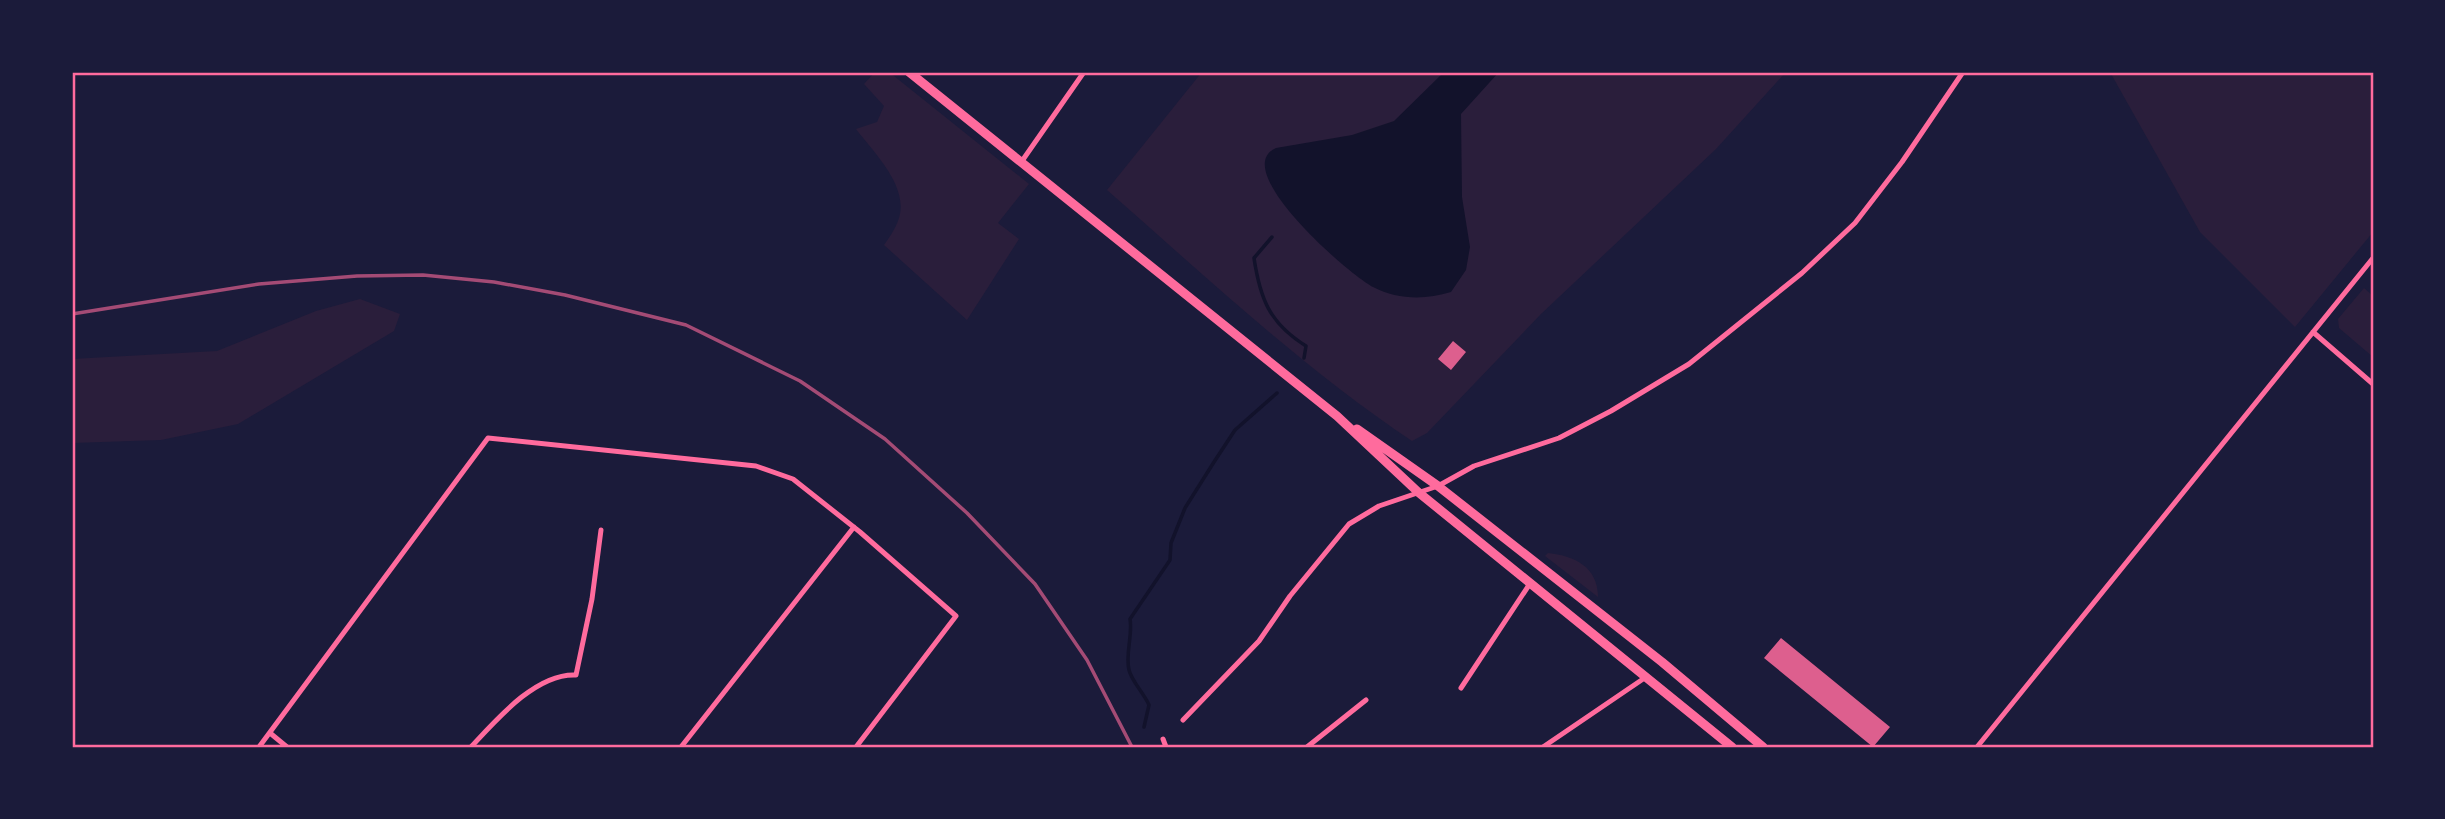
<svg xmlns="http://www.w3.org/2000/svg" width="2445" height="819" font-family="Arial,sans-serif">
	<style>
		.green { fill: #2a1e3b }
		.water { fill: #12122b }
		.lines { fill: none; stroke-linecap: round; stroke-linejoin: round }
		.stream { stroke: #12122b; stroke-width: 3.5 }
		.building { fill: #dd5f8e }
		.minor { stroke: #ff6b9d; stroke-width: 5 }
		.primary { stroke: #ff6b9d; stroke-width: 9 }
		.rail { stroke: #a44b75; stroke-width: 3.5 }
		.neatline { fill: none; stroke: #ff6b9d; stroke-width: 2.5 }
	</style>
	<rect width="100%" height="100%" fill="#1b1b3a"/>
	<path class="green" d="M875 72H889L1029 184 998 223 1019 239 967 320 884 245C889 238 895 229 898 221 911 188 874 153 856 129L877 122 884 106 864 84Z
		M1202 72H1786L1716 149 1541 314 1427 433 1412 441C1303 368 1205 276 1107 190Z
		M2110 72H2373V232L2295 327 2200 232Z
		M2364 288 2373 296V357L2339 328 2338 319Z
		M360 299 400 314 394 331 238 424 161 440 72 443V359L217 351 316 311Z
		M1548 553C1575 556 1598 567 1598 597L1545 556Z"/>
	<path class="water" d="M1444 72H1499L1461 114 1462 197 1470 247 1466 270 1451 292C1425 300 1398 300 1373 287 1348 274 1228 169 1276 148L1352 135 1394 121Z"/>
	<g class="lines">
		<path class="stream" d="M1272 237 1254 258C1260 298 1269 323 1306 346L1304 358
			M1144 727 1149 705C1144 693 1132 682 1129 670 1125 653 1133 636 1130 619L1170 560 1171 543 1185 508 1214 462 1235 430 1277 393"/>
	</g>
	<path class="building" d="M1453 341 1466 352 1451 370 1438 359Z
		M1781 638 1890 727 1873 747 1764 658Z"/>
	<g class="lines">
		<path class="minor" d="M1022 161 1084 72
			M2313 332 2373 384
			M1461 688 1531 582
			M1183 720 1259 641 1290 596 1349 524 1379 506 1438 486 1474 466 1559 438 1611 411 1689 364 1802 273 1855 223 1902 162 1963 72
			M270 733 287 747
			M1163 739 1166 747
			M259 747 488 438 756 466 793 479 860 532 956 616 856 747
			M471 747C496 720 536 673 576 675L592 599 601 530
			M681 747 854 527
			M1307 747 1366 700
			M1543 747 1646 677
			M1977 747 2373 258"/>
		<path class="primary" d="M909 72 1337 416 1418 492 1732 747
			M1357 429 1438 486 1662 662 1763 747"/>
		<path class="rail" d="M72 314 259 284 357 276 423 275 494 282 565 295 686 325 800 381 885 439 967 513 1035 584 1087 660 1132 747"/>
	</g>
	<rect width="2445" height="819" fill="none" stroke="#1b1b3a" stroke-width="147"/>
	<rect x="74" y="74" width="2298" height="672" class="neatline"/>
</svg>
